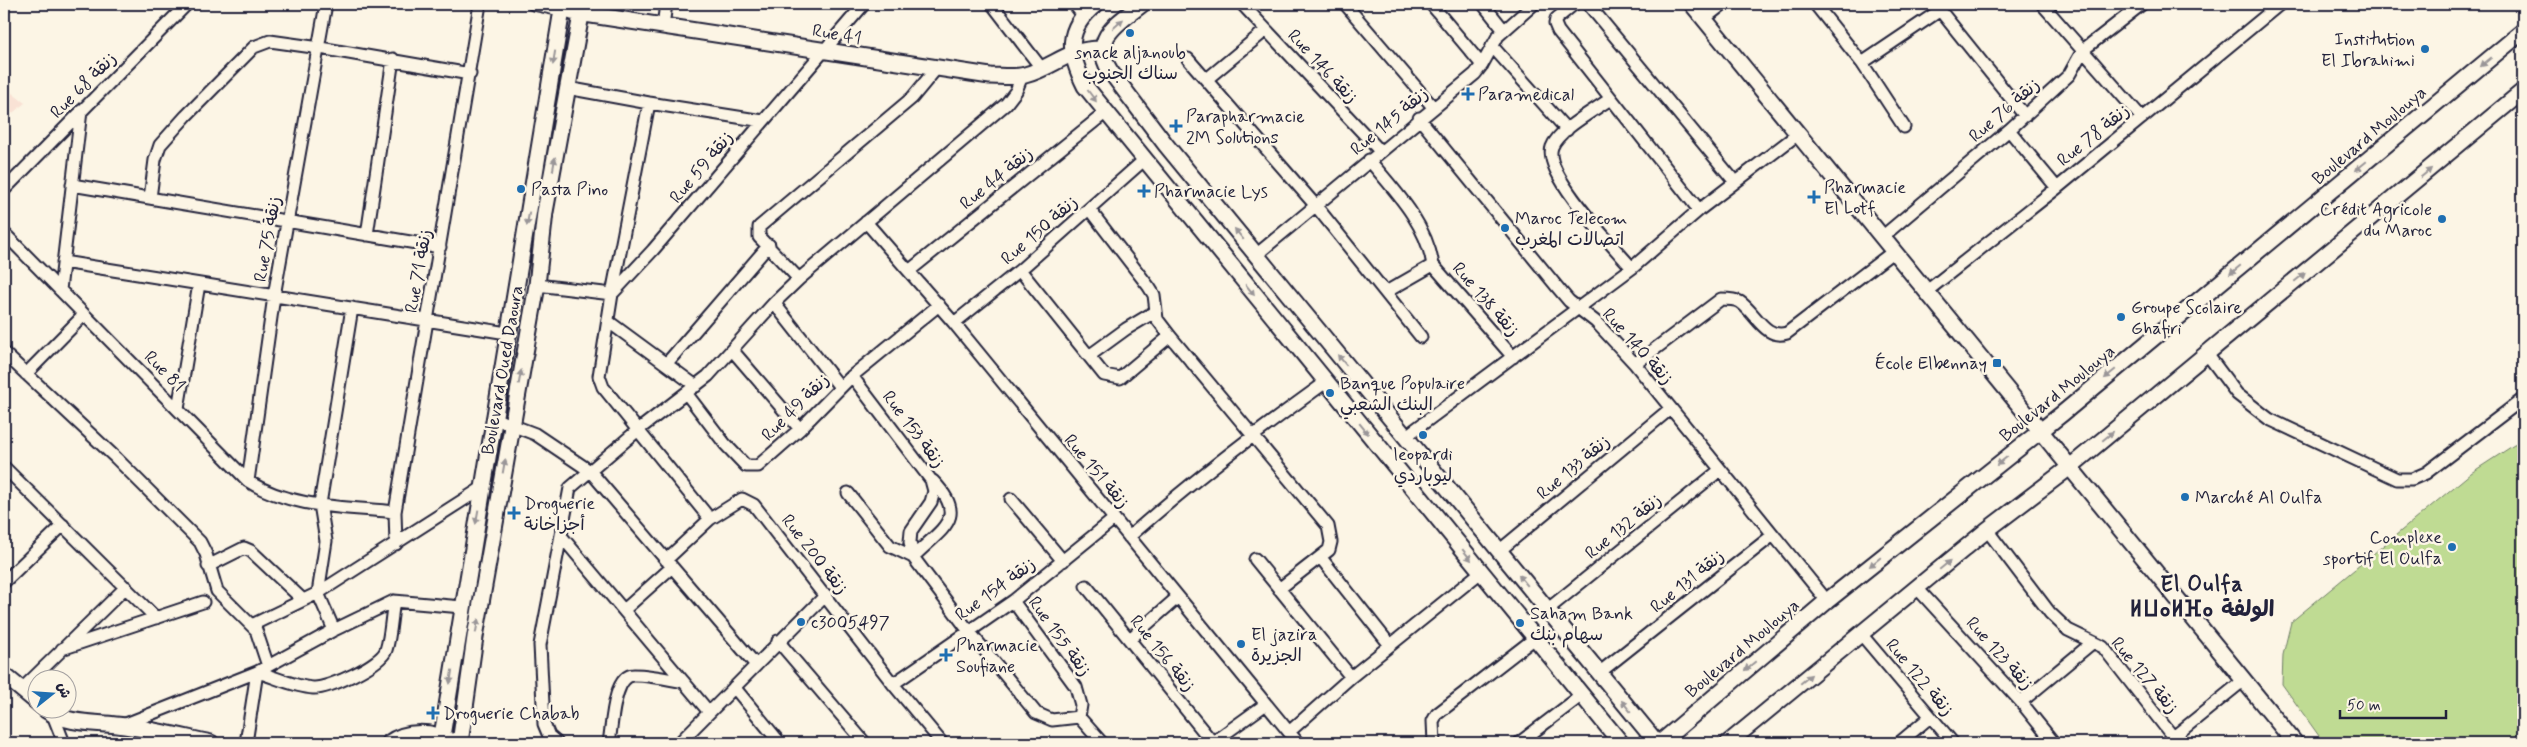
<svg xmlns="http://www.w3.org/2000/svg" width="2527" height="747" font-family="Mynerve,'Playpen Sans Arabic','Noto Sans Tifinagh',sans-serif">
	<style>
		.built { fill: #f9e2d5 }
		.green { fill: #bfdb93; stroke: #707e67 }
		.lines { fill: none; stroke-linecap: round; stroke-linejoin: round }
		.minor-casing { stroke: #22223b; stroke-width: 15 }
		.tertiary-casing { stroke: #22223b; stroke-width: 19 }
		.minor { stroke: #fcf5e5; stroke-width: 11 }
		.tertiary { stroke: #fcf5e5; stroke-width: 15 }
		.oneway { fill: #9a9698 }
		.poi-dot { fill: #1f6fb2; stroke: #fcf5e5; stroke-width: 2 }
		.labels { text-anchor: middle; stroke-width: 5; stroke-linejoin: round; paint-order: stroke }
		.street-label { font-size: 18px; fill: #22223b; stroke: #fcf5e5 }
		.poi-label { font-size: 18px; fill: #22223b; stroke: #fcf5e5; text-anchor: start }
		.district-label { font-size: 22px; font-weight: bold; letter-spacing: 1px; fill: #22223b; stroke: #fcf5e5 }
	</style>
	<rect width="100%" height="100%" fill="#fcf5e5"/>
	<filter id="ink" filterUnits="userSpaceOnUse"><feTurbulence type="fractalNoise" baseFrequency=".02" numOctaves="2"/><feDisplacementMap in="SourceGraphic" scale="10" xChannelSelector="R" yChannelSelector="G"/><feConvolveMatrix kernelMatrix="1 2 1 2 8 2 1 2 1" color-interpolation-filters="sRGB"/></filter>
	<g filter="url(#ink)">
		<path class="built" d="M4 87 25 103 4 120Z"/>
		<path class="green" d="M2523 443V743H2324L2282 684 2283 655 2291 622 2471 473 2514 445Z"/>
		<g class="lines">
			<g class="minor-casing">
				<path id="minor" d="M533 4 561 10
					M992 4 1042 69
					M1074 4 1083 15
					M1242 4 1380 151
					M1345 4 1433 107
					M1431 4 1482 65
					M1483 4 1503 29
					M1574 4 1556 19 1555 24 1558 31 1699 210
					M1588 4 1735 182
					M1815 4 1862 63 1904 127
					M1935 4 2025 116
					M2042 4 2142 118
					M1704 19 1723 4
					M663 26 666 4
					M1492 46 1567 130
					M1188 59 1316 206 1421 337
					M1862 63 1939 11
					M1207 79 1266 30
					M567 88 649 103 763 121
					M1610 99C1595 110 1558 130 1552 147 1542 173 1614 247 1632 268
					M649 103 612 294 599 376 603 387 710 519 666 560
					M1419 118 1558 288 1569 301 1596 322 1635 364 1827 601
					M2009 130 2057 188
					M1369 160C1396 192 1426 223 1433 265
					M72 185 440 247
					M4 190 187 4
					M150 198 155 160 160 145 186 116 254 47 270 41 320 48 470 74
					M1089 209 1149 287 1154 295 1157 319 1170 336 1328 526 1331 542 1329 550 1279 589
					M866 222 954 323 1298 743
					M4 233 248 481C289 508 347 507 395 512
					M367 235 393 59
					M1882 237 2009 130 2069 75 2083 50 2142 4
					M1256 255 1475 74 1482 65 1498 36 1534 4
					M63 262 507 333
					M1433 265 1513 357
					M1020 270 1104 375 1120 378 1170 336
					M909 271 1105 113
					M799 279 759 237V227L912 98 936 69
					M537 285 612 294 653 250 864 4
					M60 290 81 111
					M1927 291 2057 188 2280 4
					M1386 292 1433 265
					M774 303 840 387
					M609 322 696 386
					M954 323 1020 270 1144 160
					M733 351 800 429
					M4 353 116 458 200 542 206 554 217 591 256 630 268 666
					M2207 354 2237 394 2269 419 2397 479H2412L2426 473 2523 399
					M1089 356 1126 329 1156 311
					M667 363 769 245
					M1635 364 1721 299C1727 299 1735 299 1740 302 1756 313 1765 340 1787 333L1894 251
					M26 374 84 315
					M852 376 931 480 934 491 931 502 911 531 910 542 913 557 968 630 1036 713 1052 720 1079 717
					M686 393 725 444 746 466H758L800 429 852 376 939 305
					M178 409 199 284
					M493 418 535 434 590 471 756 665
					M1405 437 1632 268 1699 210 1798 134
					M4 467 156 618
					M248 481 274 296 326 4
					M848 493 890 546 913 557
					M1011 499 1063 561
					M710 519 742 499 754 505 893 684 942 743
					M1987 530 2050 613 2068 630 2103 647 2173 737
					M562 537 709 712
					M1129 537C1192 481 1258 431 1326 382
					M396 544 395 512 480 4
					M1499 551 1670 409
					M913 557C942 528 969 518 933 481
					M1321 558 1390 645
					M1255 559 1351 677
					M208 566 244 548 251 551 303 600
					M4 582 63 525
					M1086 586 1213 743
					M1917 588 2021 702 2054 743
					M1013 601 1076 687 1081 705 1079 717 1102 743
					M624 610 672 567
					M1547 610 1720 470
					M252 625 318 593 326 541 320 504 352 308
					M334 630 318 593 482 488
					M1861 634 1953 743
					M1130 639 1178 597
					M778 641 865 743
					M62 649 203 602
					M257 672C275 677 295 687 313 688 328 689 381 665 386 650 391 635 391 617 394 601
					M1599 673 1773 535
					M893 684 1013 601 1114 519
					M734 687 780 743
					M21 690 126 587
					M2021 702 2092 643
					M53 715 64 743
					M123 725 257 672 334 630 394 601 462 607
					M1289 732 1351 677 1481 572
					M246 743 257 672
					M557 743 549 736 544 724 540 645 570 488 638 430 708 376 774 303 799 279 1006 104 1016 91 1022 76
					M609 743C612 727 613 675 634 675 650 675 668 679 684 682
					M679 743 826 595
					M1212 743 1266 704
					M1434 743 1433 721 1437 714 1535 638
					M1519 743 1582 695
					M1899 743 1930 717
					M2166 743 2244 680"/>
			</g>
			<g class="tertiary-casing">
				<path id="tertiary" d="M1096 4C1065 29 1068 52 1085 86L1621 743
					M1142 4C1118 23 1090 38 1110 71L1166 145 1657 743
					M1692 4 2295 743
					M572 12 990 76C1001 76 1015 78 1025 75 1057 66 1065 49 1102 49
					M4 675 38 703
					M46 710C67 725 100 722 125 726 154 730 183 737 211 743
					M442 736 563 4
					M389 743C406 730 433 731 451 741
					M460 743 475 637 537 285 545 212 583 4
					M1660 743 1827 601 2063 413 2523 31
					M1728 743 1987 530 2070 467 2523 91"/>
			</g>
			<use href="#minor" class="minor"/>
			<use href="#tertiary" class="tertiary"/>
		</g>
		<defs><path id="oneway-solid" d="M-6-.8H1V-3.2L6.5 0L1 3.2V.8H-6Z" transform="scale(1.25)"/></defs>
		<g class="oneway">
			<use href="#oneway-solid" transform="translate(1118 24) rotate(-42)"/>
			<use href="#oneway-solid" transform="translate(554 58) rotate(99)"/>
			<use href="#oneway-solid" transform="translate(2486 62) rotate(140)"/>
			<use href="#oneway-solid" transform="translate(1092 96) rotate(53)"/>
			<use href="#oneway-solid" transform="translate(554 164) rotate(-80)"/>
			<use href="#oneway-solid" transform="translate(2361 166) rotate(140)"/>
			<use href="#oneway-solid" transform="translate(2426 173) rotate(-40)"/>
			<use href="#oneway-solid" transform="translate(528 219) rotate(100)"/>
			<use href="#oneway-solid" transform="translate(1239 234) rotate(-129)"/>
			<use href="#oneway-solid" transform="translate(2235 270) rotate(140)"/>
			<use href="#oneway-solid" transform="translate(2300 277) rotate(-40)"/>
			<use href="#oneway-solid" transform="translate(1250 290) rotate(51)"/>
			<use href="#oneway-solid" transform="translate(1342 360) rotate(-129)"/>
			<use href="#oneway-solid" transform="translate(2110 374) rotate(140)"/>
			<use href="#oneway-solid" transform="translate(520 377) rotate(-80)"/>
			<use href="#oneway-solid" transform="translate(1364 429) rotate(51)"/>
			<use href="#oneway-solid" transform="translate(2108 436) rotate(-40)"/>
			<use href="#oneway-solid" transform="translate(2002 461) rotate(141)"/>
			<use href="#oneway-solid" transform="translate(504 466) rotate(-80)"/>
			<use href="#oneway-solid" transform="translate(477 517) rotate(100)"/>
			<use href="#oneway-solid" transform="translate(1467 555) rotate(51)"/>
			<use href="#oneway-solid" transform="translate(1875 562) rotate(141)"/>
			<use href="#oneway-solid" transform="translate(1945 565) rotate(-40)"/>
			<use href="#oneway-solid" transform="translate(1523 580) rotate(-129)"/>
			<use href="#oneway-solid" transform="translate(477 626) rotate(-80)"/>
			<use href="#oneway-solid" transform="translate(1750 666) rotate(140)"/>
			<use href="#oneway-solid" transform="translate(451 677) rotate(99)"/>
			<use href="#oneway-solid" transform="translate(1806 679) rotate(-40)"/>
			<use href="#oneway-solid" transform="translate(1626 706) rotate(-129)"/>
		</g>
	</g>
	<g class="poi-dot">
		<circle cx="1130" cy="33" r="5"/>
		<circle cx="2425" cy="49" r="5"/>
		<path d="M1465.5 86.5h5v5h5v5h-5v5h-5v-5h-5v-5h5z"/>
		<path d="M1173.5 118.5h5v5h5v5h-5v5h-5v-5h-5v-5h5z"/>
		<circle cx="521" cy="189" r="5"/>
		<path d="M1141.5 183.5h5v5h5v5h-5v5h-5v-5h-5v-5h5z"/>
		<path d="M1811.5 189.5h5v5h5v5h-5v5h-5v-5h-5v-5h5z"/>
		<circle cx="2442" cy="219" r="5"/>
		<circle cx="1505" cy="228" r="5"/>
		<circle cx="2121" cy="317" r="5"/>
		<rect x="1992" y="358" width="10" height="10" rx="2.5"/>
		<circle cx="1330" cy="393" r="5"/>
		<circle cx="1423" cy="435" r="5"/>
		<circle cx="2185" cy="497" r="5"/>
		<path d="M511.5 505.5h5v5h5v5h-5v5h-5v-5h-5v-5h5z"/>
		<circle cx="2452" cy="547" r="5"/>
		<circle cx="801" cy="622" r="5"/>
		<circle cx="1520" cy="623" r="5"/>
		<circle cx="1241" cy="644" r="5"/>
		<path d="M943.5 647.5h5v5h5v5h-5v5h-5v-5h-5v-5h5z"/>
		<path d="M430.5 705.5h5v5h5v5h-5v5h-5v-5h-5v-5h5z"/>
	</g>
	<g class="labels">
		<g class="street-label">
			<text transform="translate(837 34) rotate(10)" y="6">Rue 41</text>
			<text transform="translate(1323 66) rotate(47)" y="6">Rue 146 زنقة</text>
			<text transform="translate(83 85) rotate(-45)" y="6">Rue 68 زنقة</text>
			<text transform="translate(2004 110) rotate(-41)" y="6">Rue 76 زنقة</text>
			<text transform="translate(1389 121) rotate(-40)" y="6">Rue 145 زنقة</text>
			<text transform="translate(2093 135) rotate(-39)" y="6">Rue 78 زنقة</text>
			<text transform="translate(2369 135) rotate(-40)" y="6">Boulevard Moulouya</text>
			<text transform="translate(701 167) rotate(-50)" y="6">Rue 59 زنقة</text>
			<text transform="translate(996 178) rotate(-39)" y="6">Rue 44 زنقة</text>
			<text transform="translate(1039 230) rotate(-41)" y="6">Rue 150 زنقة</text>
			<text transform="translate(267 239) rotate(-80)" y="6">Rue 75 زنقة</text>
			<text transform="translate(418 271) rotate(-80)" y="6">Rue 71 زنقة</text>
			<text transform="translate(1486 299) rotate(49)" y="6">Rue 138 زنقة</text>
			<text transform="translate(1638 346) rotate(48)" y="6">Rue 140 زنقة</text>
			<text transform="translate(502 370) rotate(-80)" y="6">Boulevard Oued Daoura</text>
			<text transform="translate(165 371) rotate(45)" y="6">Rue 81</text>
			<text transform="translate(2057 393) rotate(-39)" y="6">Boulevard Moulouya</text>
			<text transform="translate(795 407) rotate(-45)" y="6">Rue 49 زنقة</text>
			<text transform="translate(914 429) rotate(53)" y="6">Rue 153 زنقة</text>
			<text transform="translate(1573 467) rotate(-40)" y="6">Rue 133 زنقة</text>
			<text transform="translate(1097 471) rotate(50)" y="6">Rue 151 زنقة</text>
			<text transform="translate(1623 526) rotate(-39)" y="6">Rue 132 زنقة</text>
			<text transform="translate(815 554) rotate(52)" y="6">Rue 200 زنقة</text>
			<text transform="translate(1687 581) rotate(-39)" y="6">Rue 131 زنقة</text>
			<text transform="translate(995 589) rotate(-36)" y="6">Rue 154 زنقة</text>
			<text transform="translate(1060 636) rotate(54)" y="6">Rue 155 زنقة</text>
			<text transform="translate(1742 648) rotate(-40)" y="6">Boulevard Moulouya</text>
			<text transform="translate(1163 653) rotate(51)" y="6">Rue 156 زنقة</text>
			<text transform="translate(2000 653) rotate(48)" y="6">Rue 123 زنقة</text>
			<text transform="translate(2145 675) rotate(50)" y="6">Rue 127 زنقة</text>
			<text transform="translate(1920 677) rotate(50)" y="6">Rue 122 زنقة</text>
		</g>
		<g class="poi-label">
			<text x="2415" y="45" text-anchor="end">Institution<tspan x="2415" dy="21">El Ibrahimi</tspan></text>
			<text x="1130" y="58" text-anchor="middle">snack aljanoub<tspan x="1130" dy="21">سناك الجنوب</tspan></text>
			<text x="1478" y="100">Paramedical</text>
			<text x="1186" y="122">Parapharmacie<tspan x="1186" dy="21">2M Solutions</tspan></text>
			<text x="1824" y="193">Pharmacie<tspan x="1824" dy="21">El Lotf</tspan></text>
			<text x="531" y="195">Pasta Pino</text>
			<text x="1154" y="197">Pharmacie Lys</text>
			<text x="2432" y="215" text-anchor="end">Crédit Agricole<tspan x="2432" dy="21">du Maroc</tspan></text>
			<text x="1515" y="224">Maroc Telecom<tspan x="1515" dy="21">اتصالات المغرب</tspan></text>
			<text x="2131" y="313">Groupe Scolaire<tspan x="2131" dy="21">Ghafiri</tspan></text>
			<text x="1987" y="369" text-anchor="end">École Elbennay</text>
			<text x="1340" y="389">Banque Populaire<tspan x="1340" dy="21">البنك الشعبي</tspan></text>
			<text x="1423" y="460" text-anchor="middle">leopardi<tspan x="1423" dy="21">ليوباردي</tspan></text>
			<text x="2195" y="503">Marché Al Oulfa</text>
			<text x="524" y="509">Droguerie<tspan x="524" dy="21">أجزاخانة</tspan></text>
			<text x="2442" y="543" text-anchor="end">Complexe<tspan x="2442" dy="21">sportif El Oulfa</tspan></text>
			<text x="1530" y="619">Saham Bank<tspan x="1530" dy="21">سهام بنك</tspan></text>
			<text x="811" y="628">c3005497</text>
			<text x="1251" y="640">El jazira<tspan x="1251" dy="21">الجزيرة</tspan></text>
			<text x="956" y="651">Pharmacie<tspan x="956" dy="21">Soufiane</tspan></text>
			<text x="443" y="719">Droguerie Chabab</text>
		</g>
		<g class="district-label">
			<text x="2202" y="591">El Oulfa<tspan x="2202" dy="25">ⵍⵡⴰⵍⴼⴰ الولفة</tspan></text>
		</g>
	</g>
	<rect width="2527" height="747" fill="none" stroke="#fcf5e5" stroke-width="20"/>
	<rect x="10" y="10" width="2507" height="727" fill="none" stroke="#22223b" stroke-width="2" filter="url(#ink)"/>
	<g transform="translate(52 694) rotate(73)"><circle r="24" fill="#fcf5e5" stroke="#a5a1a1"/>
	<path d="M0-4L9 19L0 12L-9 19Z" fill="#1f6fb2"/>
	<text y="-8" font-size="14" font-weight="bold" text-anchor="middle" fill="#22223b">ش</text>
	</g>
	<path d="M2340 710v8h106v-8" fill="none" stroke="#22223b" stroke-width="2.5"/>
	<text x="2347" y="710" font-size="15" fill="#22223b" stroke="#fcf5e5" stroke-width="4" paint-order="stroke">50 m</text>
</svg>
